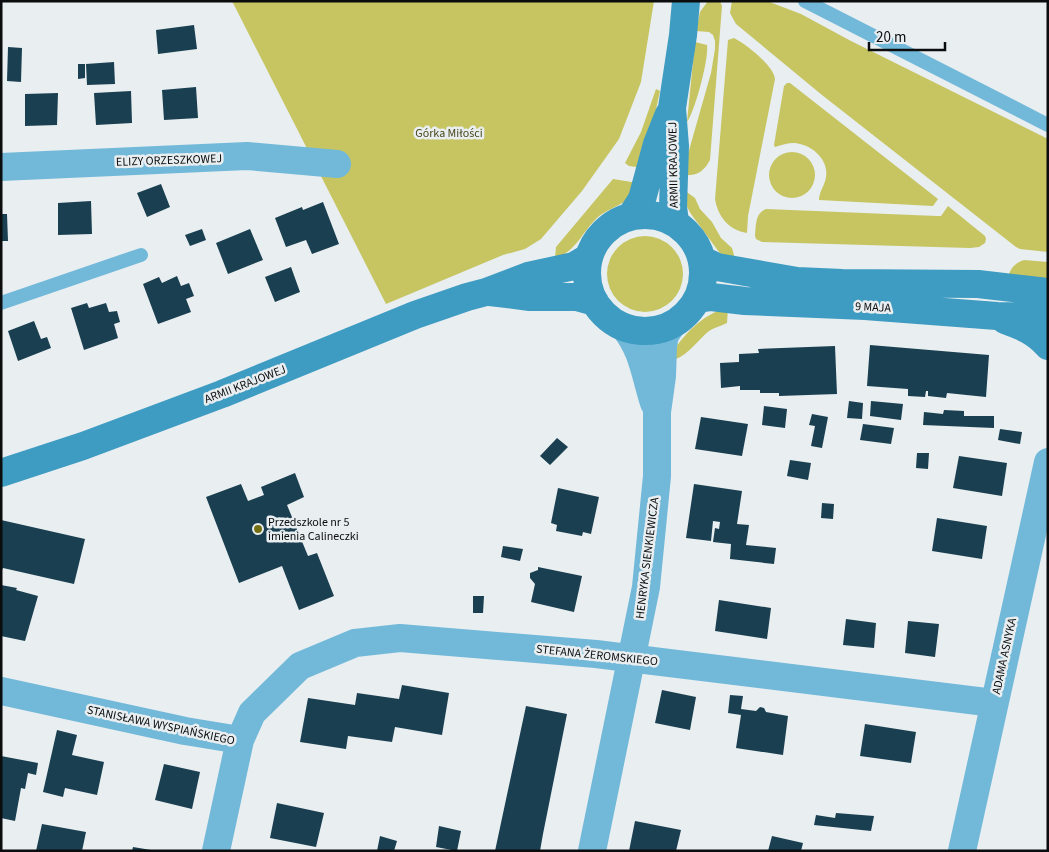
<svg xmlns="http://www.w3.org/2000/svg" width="1049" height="852" font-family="'Source Sans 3',sans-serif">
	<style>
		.green { fill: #c6c562 }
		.building { fill: #193f50 }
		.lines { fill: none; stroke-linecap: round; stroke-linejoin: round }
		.lane { stroke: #72b9d9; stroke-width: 14 }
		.street { stroke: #72b9d9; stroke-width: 28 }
		.secondary { stroke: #3e9bc1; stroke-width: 28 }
		.poi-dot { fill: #727012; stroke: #e9eef1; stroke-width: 2 }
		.labels { text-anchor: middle; stroke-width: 5; stroke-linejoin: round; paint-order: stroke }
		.park-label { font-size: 12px; fill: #4a491d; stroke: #e9eef1 }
		.street-label { font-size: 12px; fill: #0a0c0d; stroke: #e9eef1 }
		.poi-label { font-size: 12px; fill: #0a0c0d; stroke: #e9eef1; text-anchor: start }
	</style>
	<rect width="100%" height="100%" fill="#e9eef1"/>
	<path class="green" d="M229 1H654L641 82 619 139 582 191 541 239 525 249 503 255 386 304 233 3Z
		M708 1H720L722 6 710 160C703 173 696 176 682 175L711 73 715 49V41L713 35 709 32 696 31 700 12Z
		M732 1H767L801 14 851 41 1048 139V252L1020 249 1016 247 822 95 736 24 730 13Z
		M734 38C746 44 774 66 775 79L748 216 747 233C729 230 718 217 715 199L728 40Z
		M695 42 707 45C709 59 695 111 687 122Z
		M787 83H790L938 199 933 206 819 200C819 192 825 185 826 177 829 159 811 144 794 143 787 143 782 145 775 147L774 145 784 86Z
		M656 89 660 91 643 168 629 166 625 163 641 132Z
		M769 175a23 23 0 1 1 46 0a23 23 0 1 1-46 0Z
		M613 179 638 183C634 190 630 198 624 202 615 208 604 211 597 218 582 232 576 252 555 258L556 247Z
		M684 190 695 198 700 209 712 222 721 238 732 248 734 255V264L719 252 691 214 685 203Z
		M948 206 985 236 986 239 985 243 979 247 970 248 762 242 756 239 755 236C756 225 755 213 766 209L937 216H941Z
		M607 274a38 38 0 1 1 76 0a38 38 0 1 1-76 0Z
		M1024 260 1048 262V282L1008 278C1010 268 1015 263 1024 260Z
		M728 308 727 323C721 326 715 327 709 331 698 340 689 354 676 359L674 350C686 332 706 312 728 308Z"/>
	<path class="building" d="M194 25 197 49 158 54 156 30Z
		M8 47 22 48 21 82 7 81Z
		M114 62 115 84 87 85 86 64Z
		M78 64H85V78L78 79Z
		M196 87 198 118 164 120 162 90Z
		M131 91 132 123 96 125 94 93Z
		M58 93 57 125 25 126V94Z
		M161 184 170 207 147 217 137 193Z
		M91 201 92 234 58 235V203Z
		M323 202 339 244 312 254 306 240 286 247 275 218 302 207 303 210Z
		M1 214H7L8 241H1Z
		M202 229 206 240 190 246 185 235Z
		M250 229 263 260 228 274 216 243Z
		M291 267 300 292 275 302 265 277Z
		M177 276 181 286 189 283 194 296 186 299 191 312 158 324 143 284 159 277 162 283Z
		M87 303 89 308 106 303 109 312 117 311 120 322 114 324 118 338 84 350 71 308Z
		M34 321 41 339 47 337 51 348 18 361 8 331Z
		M870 345 989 355 986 397 947 393 946 398 928 396V391H926L925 397 908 396V389L867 386Z
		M835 346 837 394 779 396V393H760V390H740V386L721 388 720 363 739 362V354L759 353 758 349Z
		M849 401 863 403 862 419 847 418Z
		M871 401 903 404 901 420 870 416Z
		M764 406 787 409 785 428 762 425Z
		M944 410 964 411V416H994V428L923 425 924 412 943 414Z
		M812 414 828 417 822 448 811 446 815 426 809 425Z
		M701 417 748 424 742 456 695 449Z
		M863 424 894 428 891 444 860 440Z
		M1000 429 1022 432 1020 444 998 440Z
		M557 438 568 447 550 465 540 456Z
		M917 453H929L928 469 916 468Z
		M959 456 1007 463 1002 496 953 488Z
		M790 460 811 463 808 480 787 476Z
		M295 473 304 497 287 505 308 556 317 553 334 596 299 610 282 566 239 583 206 497 241 484 248 501 264 495 261 487Z
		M694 484 742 491 737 524 749 525 746 545 776 548 774 564 730 559 731 544 713 542 715 528 719 529 720 522 713 521 711 541 686 538Z
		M558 488 599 497 591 534 583 532 582 536 556 531 557 525 551 523Z
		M822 503 834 504 833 519 821 518Z
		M937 518 987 526 982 559 932 551Z
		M1 520 85 539 74 584 3 568 1 572Z
		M503 546 523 549 520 561 501 557Z
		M538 567 582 576 574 612 531 602 535 584 530 578V573L538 570Z
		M1 585 17 588 16 590 38 596 25 641 1 636Z
		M473 596H484L483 613H473Z
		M719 600 771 608 767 639 715 631Z
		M846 619 876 623 874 648 843 645Z
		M908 621 939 624 935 657 905 653Z
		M402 685 449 693 442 735 395 727 392 742 348 736 346 749 300 742 308 698 355 705 357 693 399 699Z
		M662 690 696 697 690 730 655 723Z
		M730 695 743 696 741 709 756 711 760 707 764 708 766 712 788 716 783 755 736 748 741 715 728 713Z
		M526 706 567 714 543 834 540 851H495Z
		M865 724 916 732 911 763 860 756Z
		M57 730 77 735 72 755 104 762 97 795 65 788 63 797 43 792Z
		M1 756 38 763 36 775 28 773 25 789 21 788 15 821 1 818Z
		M164 764 200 772 192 809 155 800Z
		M277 803 324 813 316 847 270 838Z
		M836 813 874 816 871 831 814 825 816 815 835 818Z
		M635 821 681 830 676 851H629Z
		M42 824 86 832 82 851H36Z
		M439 826 461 831 457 851 436 847Z
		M380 836 397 841 394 851H377Z
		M772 836 803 843 801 851H768Z
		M133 847 151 850V851H132Z"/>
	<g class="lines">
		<path class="lane" d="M805 1 1048 125
			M1 303 141 255"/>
		<path class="street" d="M1 167 247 156 337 164
			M624 327C643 350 645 375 654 403
			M1 691 185 731 240 740
			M216 851 240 740 252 713 300 666 355 643 400 638 596 654 994 703
			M592 851 646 587 657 476V412L662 376 663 346 665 335 672 325
			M962 851 1048 462"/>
		<path class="secondary" d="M587 273a58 58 0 1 1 116 0a58 58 0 1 1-116 0Z
			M631 216 642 199 657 144 669 114
			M675 222 673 207 675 146 672 108 683 35 686 1
			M702 260 717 267 797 281 842 283 978 284 1048 292
			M490 292 530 297H577L595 302
			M698 299 711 297 745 301 865 306 997 316 1048 317
			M1005 320C1022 326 1036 332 1048 346
			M1 473 83 446 222 394 415 315 467 297 486 292 528 276 574 266 589 257"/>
	</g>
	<circle class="poi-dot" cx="258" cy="529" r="5"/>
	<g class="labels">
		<g class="park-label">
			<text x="449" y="137">Górka Miłości</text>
		</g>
		<g class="street-label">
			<text transform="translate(169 160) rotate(-2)" y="4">ELIZY ORZESZKOWEJ</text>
			<text transform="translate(673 165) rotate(-91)" y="4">ARMII KRAJOWEJ</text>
			<text transform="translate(873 307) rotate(3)" y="4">9 MAJA</text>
			<text transform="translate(245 384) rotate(-21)" y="4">ARMII KRAJOWEJ</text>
			<text transform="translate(647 558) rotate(-83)" y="4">HENRYKA SIENKIEWICZA</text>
			<text transform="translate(597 655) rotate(6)" y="4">STEFANA ŻEROMSKIEGO</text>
			<text transform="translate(1004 656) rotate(-78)" y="4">ADAMA ASNYKA</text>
			<text transform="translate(161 725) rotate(12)" y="4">STANISŁAWA WYSPIAŃSKIEGO</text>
		</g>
		<g class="poi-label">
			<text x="268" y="526">Przedszkole nr 5<tspan x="268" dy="14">imienia Calineczki</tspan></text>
		</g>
	</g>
	<rect width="1049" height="852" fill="none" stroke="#0a0c0d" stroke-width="5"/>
	<path d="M869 42v8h76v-8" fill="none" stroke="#0a0c0d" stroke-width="2.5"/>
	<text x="876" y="42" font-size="15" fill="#0a0c0d" stroke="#e9eef1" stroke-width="4" paint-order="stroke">20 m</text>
</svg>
